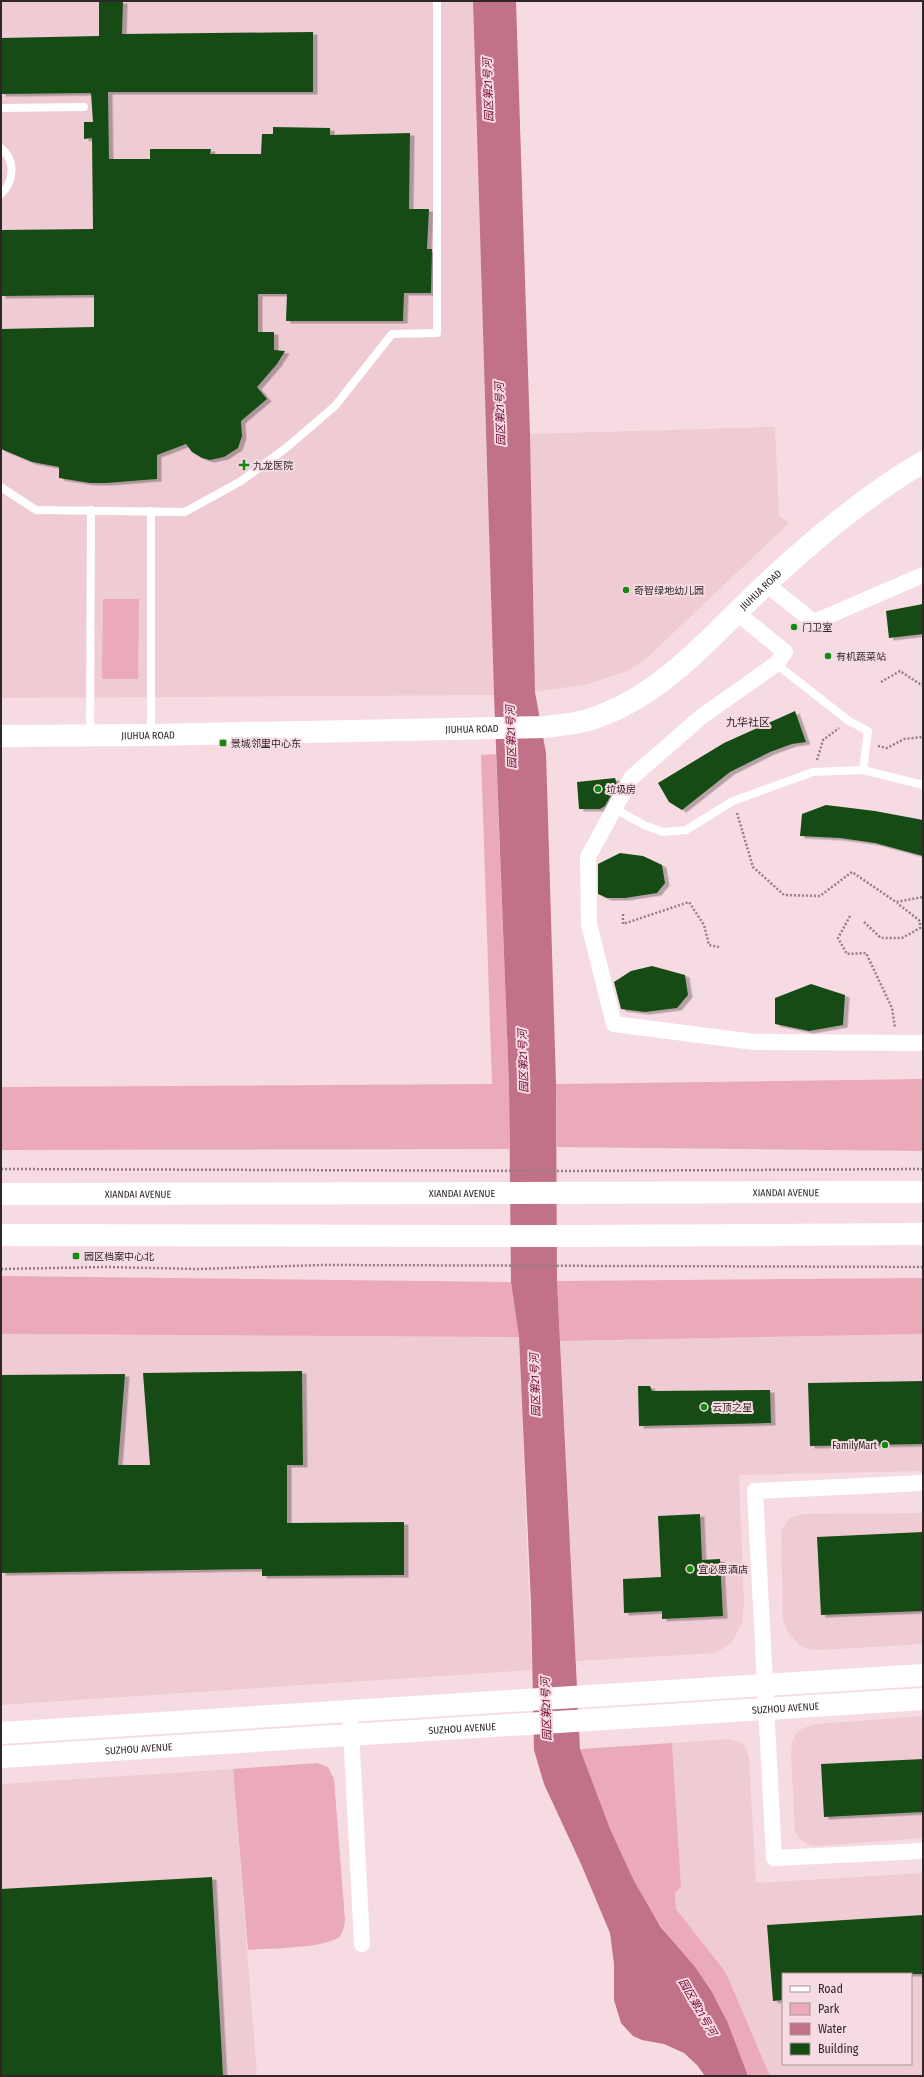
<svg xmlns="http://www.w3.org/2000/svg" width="924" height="2077" font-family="'Fira Sans Condensed','Noto Sans SC',sans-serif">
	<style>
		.built { fill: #efccd4; fill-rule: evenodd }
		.green { fill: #ebaaba }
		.water { fill: #c27288 }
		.building { fill: #154c13; filter: url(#shadow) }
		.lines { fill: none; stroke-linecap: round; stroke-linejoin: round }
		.path { stroke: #927f84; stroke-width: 2.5; stroke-dasharray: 2 2; stroke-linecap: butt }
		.lane { stroke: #fff; stroke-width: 8 }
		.street { stroke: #fff; stroke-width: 16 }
		.secondary { stroke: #fff; stroke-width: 22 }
		.primary { stroke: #fff; stroke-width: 22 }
		.poi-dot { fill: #128a10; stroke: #f7dbe2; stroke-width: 1.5 }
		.labels { text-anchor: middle; stroke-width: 4; stroke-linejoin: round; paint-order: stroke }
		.poi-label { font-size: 10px; fill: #302629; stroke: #f7dbe2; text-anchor: start }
		.street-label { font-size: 10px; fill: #302629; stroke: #f7dbe2 }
		.water-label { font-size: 11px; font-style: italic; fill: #6c0533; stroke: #f7dbe2 }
		.neighbourhood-label { font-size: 11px; fill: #302629; stroke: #f7dbe2 }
	</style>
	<defs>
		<filter id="shadow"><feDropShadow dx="4.5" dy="2.5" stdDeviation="0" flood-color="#0004"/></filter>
	</defs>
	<rect width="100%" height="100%" fill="#f7dbe2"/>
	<path class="built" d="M1 1H473L494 695 1 698Z
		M775 427 779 516 789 523 648 657 628 671 588 684 535 692 530 434Z
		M1 1334 519 1337 532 1670 1 1705Z
		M923 1334V1471L739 1475 744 1603 742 1623 732 1642 716 1653 576 1661 560 1341Z
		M923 1513V1644L821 1650 808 1649 799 1645 787 1631 783 1619 781 1536 782 1529 790 1518 802 1514Z
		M923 1716V1838L816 1846 807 1844 799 1838 795 1831 791 1755 792 1743 796 1733 803 1728 817 1724Z
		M730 1739 738 1741 744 1745 749 1757 756 1883 923 1873V2076H770L724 1970 676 1909 675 1902V1893L681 1887 672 1743ZM783 1974H911V2064H783Z
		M233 1769 257 2076H1V1784Z"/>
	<path class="green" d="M103 599H139L138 679H102Z
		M496 754 509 1084V1149L1 1150V1087L492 1084 481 755Z
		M923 1079V1151L557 1147 556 1084Z
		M1 1276 511 1282 519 1337 1 1334Z
		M923 1278V1334L560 1341 557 1281Z
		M672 1743 681 1887 675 1893 676 1909 724 1970 729 1980 770 2076H748C736 2052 731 2026 718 2003 699 1968 670 1941 648 1908 618 1859 599 1802 580 1749Z
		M317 1763 328 1767 334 1779 345 1920C344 1926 344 1932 339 1937 324 1949 268 1948 248 1950L233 1769Z"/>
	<path class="water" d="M473 1H516L530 434 535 692 546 753 556 1084 557 1281 580 1749 610 1829 634 1881 660 1926 695 1967 712 1992 727 2021 748 2076H705L697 2065 684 2053 664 2044 642 2040 633 2036 621 2023 614 2000V1964L610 1933 581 1864 544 1784 534 1750 531 1603 519 1337 511 1282 509 1084 494 695Z"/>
	<path class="building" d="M99 1H123L122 34 313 32V92H108L109 159H150V149H211L210 154H261L262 134H273V127L330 128V135L410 133 409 209H429L427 249H432L431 293H404L403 321H286L287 294H258V332H274V350L285 351 277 364 257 387 267 399 241 421 242 436 238 448 224 457 210 460 202 458 192 452 186 444 157 455V479L106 483H90L59 478V467L32 462 1 449V329L94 327V295L1 296V230L93 229 92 138 84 139V122H93L91 93 1 94V38L99 36Z
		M923 604V634L889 638 886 611Z
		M795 711 806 742 792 744 770 752 730 772 682 810 669 802 658 783 724 743Z
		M615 778 617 784 605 806 600 809H579L577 782Z
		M826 805 875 811 923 820V856L875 843 840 838 800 836 802 814Z
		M620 853 643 856 662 865 665 883 657 893 625 898H607L598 894V864Z
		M652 966 685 975 688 995 677 1008 645 1012 621 1009 614 982 631 971Z
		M811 984 845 995 843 1025 809 1031 775 1024V998Z
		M302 1371 303 1465H287V1523L404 1522V1575L262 1576V1569L1 1573V1375L125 1374 118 1465H150L143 1373Z
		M923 1381V1444L810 1446 808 1383Z
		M638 1386H650L652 1391 770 1390 771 1423 639 1426Z
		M700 1514 702 1560 720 1559 723 1616 662 1619V1611L624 1613 623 1579 661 1577 658 1516Z
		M923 1532V1611L821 1615 817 1537Z
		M923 1759V1812L824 1817 821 1764Z
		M212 1877 223 2076H1V1889Z
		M923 1915V1974H783V2000L773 2001 767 1925Z"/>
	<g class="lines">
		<path class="path" d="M881 682 900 671 923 686
			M878 746 887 748 904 739 923 737
			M817 760 823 740 839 728
			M737 813 753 867 784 895 820 896 852 872 896 902 923 897
			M623 914V924L689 902 704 925 709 945 719 947
			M850 916 838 938 847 954 866 953 892 1008 895 1028
			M864 922 881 938H902L920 928V921L897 903
			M1 1169 561 1171 923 1169
			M1 1269 106 1267 198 1269 321 1265 923 1267"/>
		<path class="lane" d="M1 108 84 107
			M1 148C16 160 14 182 1 194
			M1 487 36 510 185 512 241 481 286 448 335 406 392 334 437 333V1
			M151 511V734
			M776 664 849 721 868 731 863 770 923 785
			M90 736 91 510
			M615 809 644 825 663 832 686 830 733 801 813 772 863 770"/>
		<path class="street" d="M766 584 814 622 923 575
			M736 612 785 652 776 664 701 717 631 778 588 857 589 924 614 1024 754 1042 923 1043
			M923 1483 755 1491 774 1858 923 1851
			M350 1710 362 1944"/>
		<g class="secondary">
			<path id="s1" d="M1 736 151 735 544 727C563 725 583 723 600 716 668 690 714 633 765 585 812 541 868 494 923 462"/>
			<path d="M1 1733 923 1675"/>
			<path id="s2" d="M1 1757 923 1699"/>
		</g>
		<g class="primary">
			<path id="s3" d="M1 1194 923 1192"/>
			<path d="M1 1235 560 1236 923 1234"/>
		</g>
	</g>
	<g class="poi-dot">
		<path d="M242 459h4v4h4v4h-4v4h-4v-4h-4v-4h4z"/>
		<circle cx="626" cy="590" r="4"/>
		<circle cx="794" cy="627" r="4"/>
		<circle cx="828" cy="656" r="4"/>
		<rect x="219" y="739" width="8" height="8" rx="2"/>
		<circle cx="598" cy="789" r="4"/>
		<rect x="72" y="1252" width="8" height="8" rx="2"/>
		<circle cx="704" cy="1407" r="4"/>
		<circle cx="885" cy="1445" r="4"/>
		<circle cx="690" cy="1569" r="4"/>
	</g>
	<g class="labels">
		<g class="poi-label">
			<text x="253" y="469">九龙医院</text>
			<text x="634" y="594">奇智绿地幼儿园</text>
			<text x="802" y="631">门卫室</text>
			<text x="836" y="660">有机蔬菜站</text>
			<text x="231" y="747">景城邻里中心东</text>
			<text x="606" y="793">垃圾房</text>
			<text x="84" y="1260">园区档案中心北</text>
			<text x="712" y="1411">云顶之星</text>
			<text x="877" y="1449" text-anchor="end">FamilyMart</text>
			<text x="698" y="1573">宜必思酒店</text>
		</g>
		<g class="street-label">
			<text dy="4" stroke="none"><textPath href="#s1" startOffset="806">JIUHUA ROAD</textPath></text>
			<text dy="4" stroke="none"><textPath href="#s1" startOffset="471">JIUHUA ROAD</textPath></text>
			<text dy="4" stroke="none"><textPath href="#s1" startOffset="147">JIUHUA ROAD</textPath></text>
			<text dy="4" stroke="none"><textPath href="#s3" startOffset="785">XIANDAI AVENUE</textPath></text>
			<text dy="4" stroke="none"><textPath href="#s3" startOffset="137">XIANDAI AVENUE</textPath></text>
			<text dy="4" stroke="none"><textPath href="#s3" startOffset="461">XIANDAI AVENUE</textPath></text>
			<text dy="4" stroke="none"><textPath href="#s2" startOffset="786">SUZHOU AVENUE</textPath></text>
			<text dy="4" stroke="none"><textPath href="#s2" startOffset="462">SUZHOU AVENUE</textPath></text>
			<text dy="4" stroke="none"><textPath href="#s2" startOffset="138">SUZHOU AVENUE</textPath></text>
		</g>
		<g class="water-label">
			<text transform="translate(488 90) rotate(-92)" y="4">园区第21号河</text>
			<text transform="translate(500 414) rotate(-92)" y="4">园区第21号河</text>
			<text transform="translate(511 737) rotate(-92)" y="4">园区第21号河</text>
			<text transform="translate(523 1061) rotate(-92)" y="4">园区第21号河</text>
			<text transform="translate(535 1385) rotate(-92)" y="4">园区第21号河</text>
			<text transform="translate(546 1709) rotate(-92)" y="4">园区第21号河</text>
			<text transform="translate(698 2007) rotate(60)" y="4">园区第21号河</text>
		</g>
		<g class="neighbourhood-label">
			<text x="748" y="726">九华社区</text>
		</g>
	</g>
	<rect width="924" height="2077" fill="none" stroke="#302629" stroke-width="4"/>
	<rect x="782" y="1973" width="130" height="92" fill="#f7dbe2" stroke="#a79398"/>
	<rect x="790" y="1986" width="20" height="6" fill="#ffffff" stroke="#a79398"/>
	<text x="818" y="1993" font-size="12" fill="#302629">Road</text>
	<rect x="790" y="2003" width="20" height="12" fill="#ebaaba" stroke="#a79398"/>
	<text x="818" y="2013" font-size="12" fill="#302629">Park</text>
	<rect x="790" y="2023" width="20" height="12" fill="#c27288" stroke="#a79398"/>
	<text x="818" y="2033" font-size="12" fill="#302629">Water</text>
	<rect x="790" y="2043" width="20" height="12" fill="#154c13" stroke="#a79398"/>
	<text x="818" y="2053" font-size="12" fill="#302629">Building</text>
</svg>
